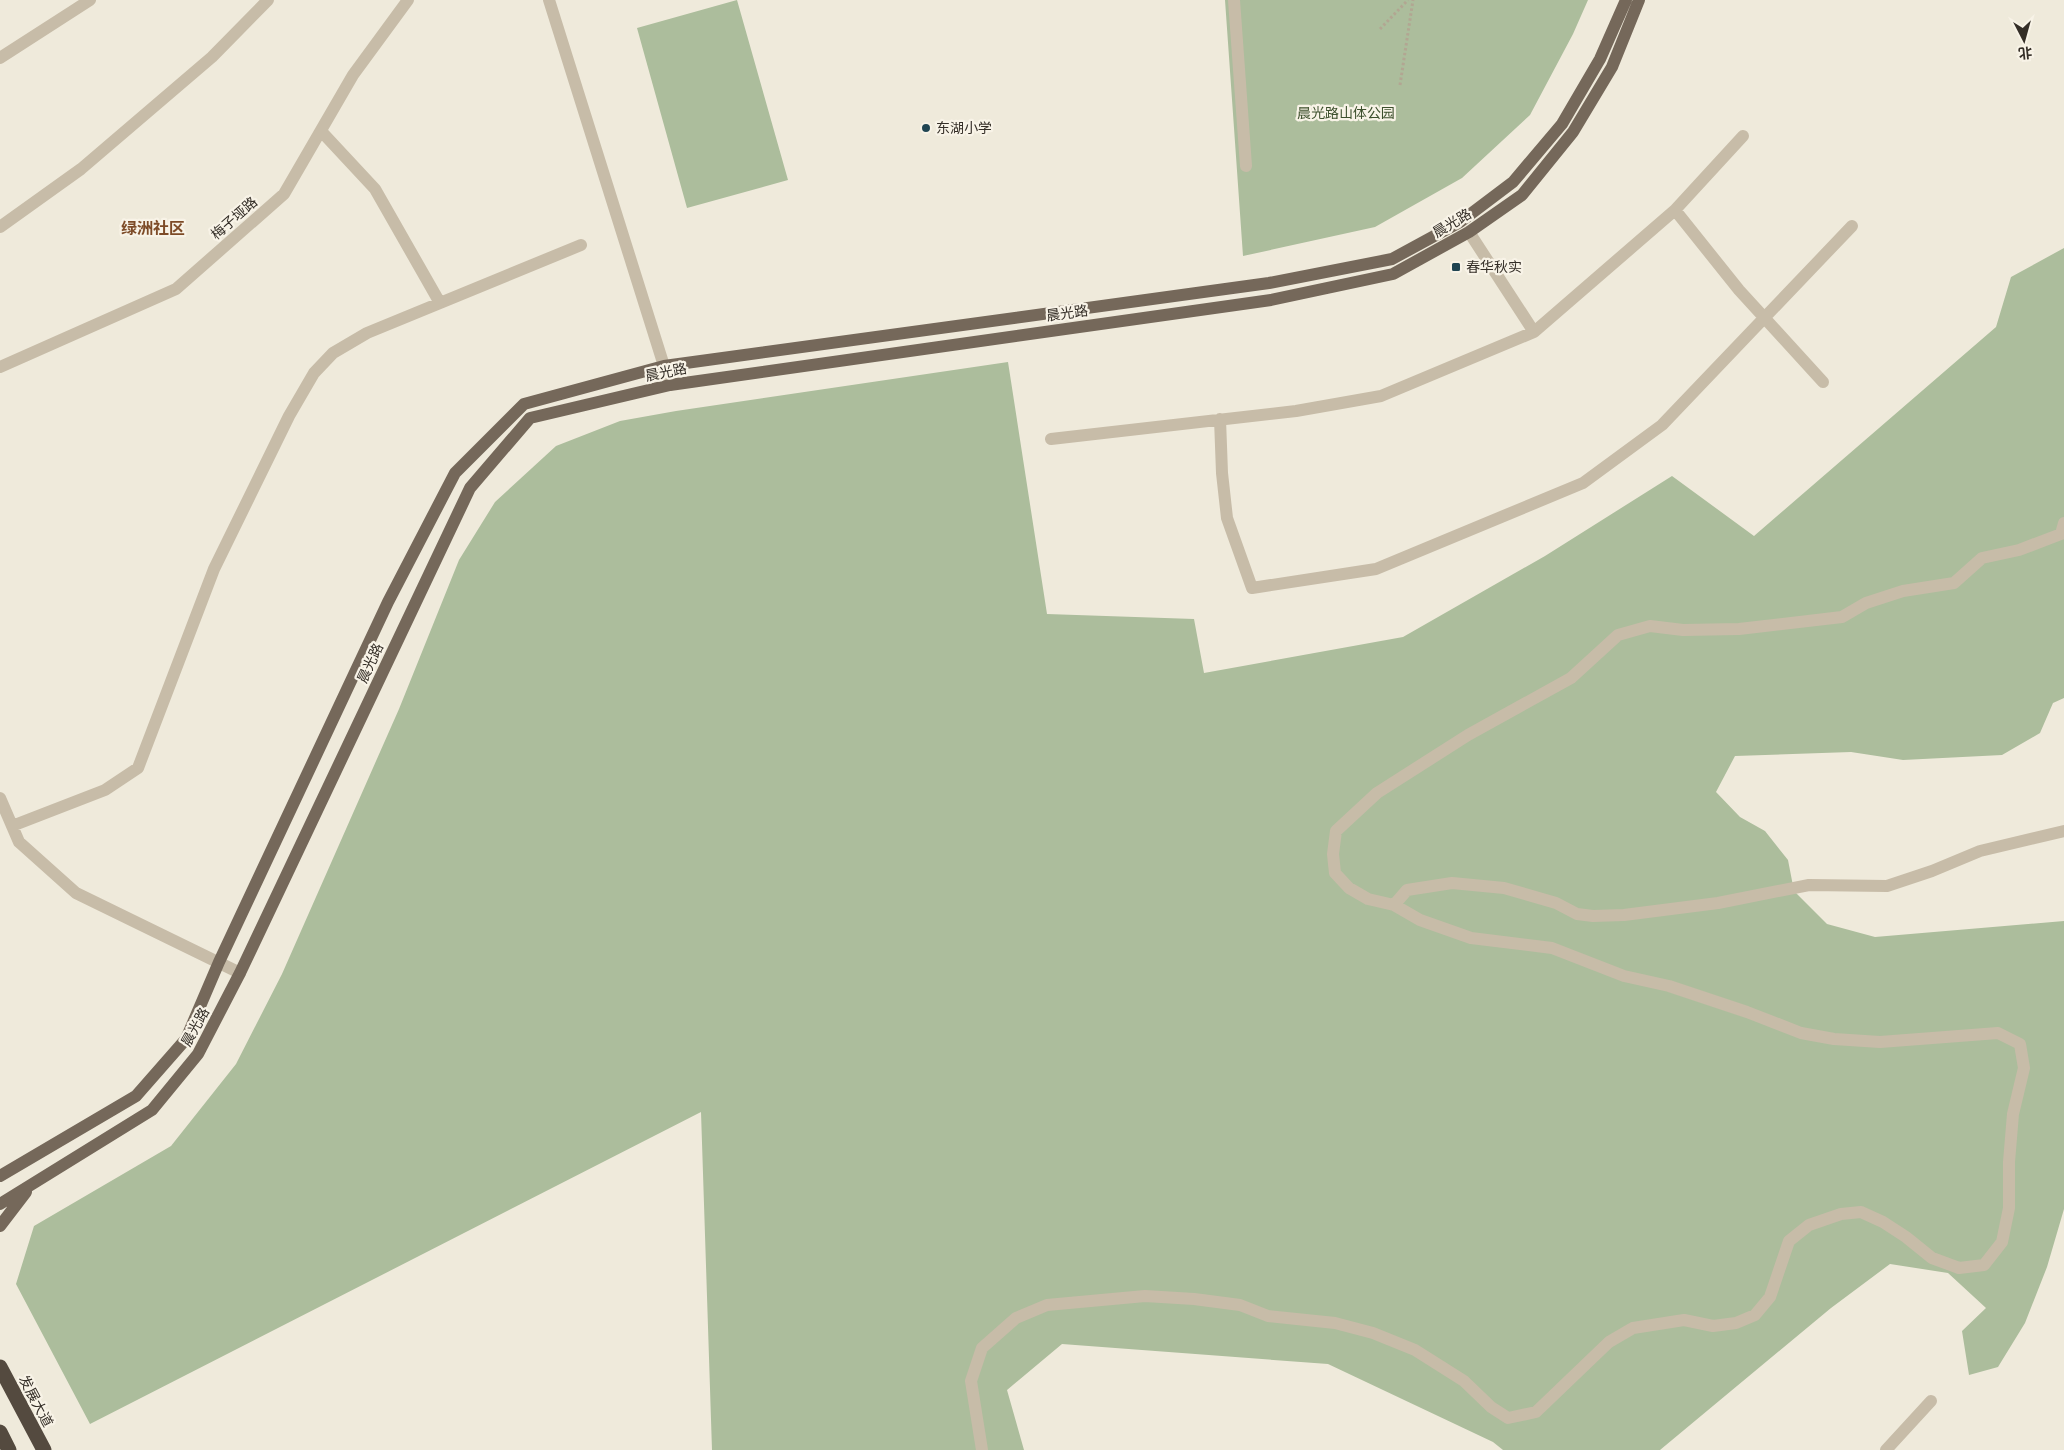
<svg xmlns="http://www.w3.org/2000/svg" width="2064" height="1450" font-family="Manrope,'Noto Sans SC',sans-serif">
	<style>
		.green { fill: #acbd9c }
		.lines { fill: none; stroke-linecap: round; stroke-linejoin: round }
		.path { stroke: #b2a692; stroke-width: 3; stroke-dasharray: 2.5 2.5; stroke-linecap: butt }
		.minor { stroke: #c7bca8; stroke-width: 12 }
		.major { stroke: #75685a; stroke-width: 12 }
		.highway { stroke: #544a3f; stroke-width: 15 }
		.poi-dot { fill: #204552; stroke: #f8f3e7; stroke-width: 2 }
		.labels { text-anchor: middle; stroke-width: 4.5; stroke-linejoin: round; paint-order: stroke }
		.park-label { font-size: 14px; fill: #3d502d; stroke: #f8f3e7 }
		.poi-label { font-size: 14px; fill: #342e27; stroke: #f8f3e7; text-anchor: start }
		.street-label { font-size: 14px; fill: #342e27; stroke: #f8f3e7 }
		.quarter-label { font-size: 16px; font-weight: bold; fill: #7d4b27; stroke: #f8f3e7 }
	</style>
	<rect width="100%" height="100%" fill="#efeadb"/>
	<path class="green" d="M737 0 788 180 687 208 637 28Z
		M1225 0H1588L1573 34 1530 115 1462 178 1375 227 1243 256Z
		M2064 248V698L2053 703 2040 733 2002 755 1903 760 1851 752 1735 756 1716 792 1740 817 1765 831 1788 860 1794 891 1827 924 1875 937 2064 921V1209L2047 1267 2025 1323 1998 1367 1969 1375 1962 1331 1986 1308 1948 1273 1890 1264 1831 1308 1660 1450H1503L1493 1442 1328 1364 1062 1344 1007 1390 1024 1450H712L701 1112 90 1424 16 1284 34 1226 171 1146 236 1064 282 974 399 709 459 560 495 502 556 446 620 421 676 411 1008 362 1047 614 1194 619 1204 673 1403 637 1545 556 1672 476 1754 536 1996 327 2011 277Z"/>
	<g class="lines">
		<path class="path" d="M1380 29 1408 0
			M1400 85 1413 0"/>
		<path class="minor" d="M549 0 670 385
			M1234 0 1246 166
			M0 58 90 0
			M321 131 375 189 440 303
			M1675 210 1739 290 1823 382
			M0 227 81 169 212 57 268 0
			M1469 232 1534 332
			M0 367 176 289 284 194 353 75 408 0
			M1220 419 1222 473 1227 518 1252 588 1376 569 1583 483 1662 425 1852 226
			M1051 439 1296 411 1381 396 1534 332 1675 210 1743 136
			M0 798 19 842 76 893 240 973
			M12 826 105 790 138 768 214 569 289 416 314 373 333 353 367 333 581 245
			M1394 905 1407 890 1452 883 1504 888 1556 903 1577 914 1593 916 1624 915 1718 903 1809 885 1887 886 1932 871 1980 851 2064 831
			M982 1450 971 1381 982 1348 1016 1318 1047 1305 1145 1296 1194 1299 1240 1305 1268 1316 1335 1323 1373 1333 1415 1350 1464 1381 1491 1407 1508 1418 1536 1412 1609 1342 1633 1328 1684 1320 1713 1326 1736 1323 1755 1315 1770 1297 1789 1241 1809 1225 1841 1214 1861 1212 1883 1222 1906 1237 1932 1258 1959 1268 1984 1265 2002 1242 2009 1208V1162L2013 1114 2024 1068 2020 1044 1998 1033 1880 1042 1834 1039 1801 1033 1747 1012 1669 986 1624 976 1552 948 1471 938 1420 920 1394 905 1368 899 1349 888 1335 873 1333 854 1336 831 1377 793 1468 735 1571 678 1618 635 1650 626 1683 630 1739 629 1842 617 1866 603 1903 591 1954 583 1982 558 2019 550 2061 534 2064 523
			M1886 1450 1931 1401"/>
		<path class="major" d="M0 1176 136 1096 186 1039 219 962 388 602 455 473 524 404 664 366 1269 283 1392 259 1460 222 1513 182 1562 124 1600 59 1626 0
			M0 1204 152 1110 198 1054 240 973 470 488 530 418 670 385 1271 300 1393 274 1469 232 1522 195 1573 132 1612 67 1639 0
			M0 1226 26 1192"/>
		<path class="highway" d="M0 1367 44 1450
			M0 1432 9 1450"/>
	</g>
	<g class="poi-dot">
		<circle cx="926" cy="128" r="5"/>
		<rect x="1451" y="262" width="10" height="10" rx="2.5"/>
	</g>
	<g class="labels">
		<g class="park-label">
			<text x="1346" y="118">晨光路山体公园</text>
		</g>
		<g class="poi-label">
			<text x="936" y="133">东湖小学</text>
			<text x="1466" y="272">春华秋实</text>
		</g>
		<g class="street-label">
			<text transform="translate(234 218) rotate(-41)" y="5">梅子垭路</text>
			<text transform="translate(1452 223) rotate(-31)" y="5">晨光路</text>
			<text transform="translate(1067 313) rotate(-8)" y="5">晨光路</text>
			<text transform="translate(666 372) rotate(-11)" y="5">晨光路</text>
			<text transform="translate(370 663) rotate(-65)" y="5">晨光路</text>
			<text transform="translate(195 1027) rotate(-61)" y="5">晨光路</text>
			<text transform="translate(36 1401) rotate(62)" y="5">发展大道</text>
		</g>
		<g class="quarter-label">
			<text x="153" y="234">绿洲社区</text>
		</g>
	</g>
	<g transform="translate(2024 40) rotate(174)" stroke="#f8f3e7" stroke-width="4" paint-order="stroke">
	<path d="M0-4L9 19L0 12L-9 19Z" fill="#342e27"/>
	<text y="-8" font-size="14" font-weight="bold" text-anchor="middle" fill="#342e27">北</text>
	</g>
</svg>
